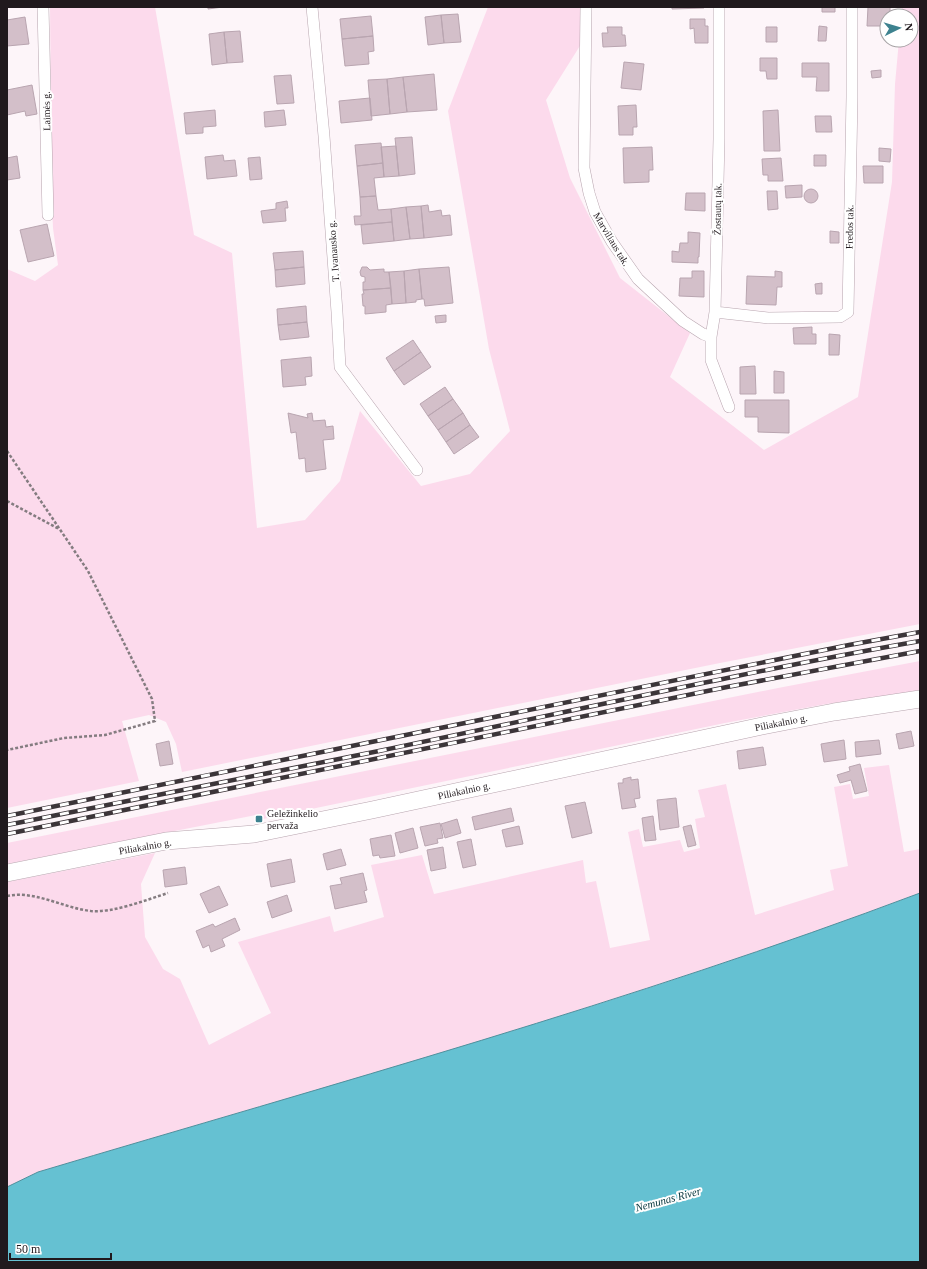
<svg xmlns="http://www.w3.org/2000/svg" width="927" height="1269" font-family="Georgia,serif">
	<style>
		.green { fill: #fcdaec }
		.water { fill: #65c1d2; stroke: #508f9c }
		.building { fill: #d3bfc9; stroke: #b9a5b0 }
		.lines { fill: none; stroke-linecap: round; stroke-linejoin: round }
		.street-casing { stroke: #b8a5af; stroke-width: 12 }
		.primary-casing { stroke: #b8a5af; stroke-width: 18 }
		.path { stroke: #847c80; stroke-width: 2.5; stroke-dasharray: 3 2; stroke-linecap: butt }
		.street { stroke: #fff; stroke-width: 11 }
		.primary { stroke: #fff; stroke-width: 17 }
		.rail-casing { stroke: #3c3539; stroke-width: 4.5 }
		.rail { stroke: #fff; stroke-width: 3; stroke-dasharray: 9; stroke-linecap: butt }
		.poi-dot { fill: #3d828f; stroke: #fff; stroke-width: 1.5 }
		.labels { text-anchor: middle; stroke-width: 4; stroke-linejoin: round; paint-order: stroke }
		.street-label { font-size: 10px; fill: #20191d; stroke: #fff }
		.poi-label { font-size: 10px; fill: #20191d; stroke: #fff; text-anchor: start }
		.water-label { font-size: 11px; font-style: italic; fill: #06353c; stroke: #fff }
	</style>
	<rect width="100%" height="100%" fill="#fdf5f9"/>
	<path class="green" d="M50 7H155L194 235 232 253 257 528 305 520 340 481 360 411 421 486 470 474 510 431 489 349 448 111 488 7H582L583 41 546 100 570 178 620 278 690 333 670 377 764 450 858 397 892 182 895 84 899 40H911V16H901L902 7H920V624L720 663 182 772 176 744 166 722 149 715 122 721 139 781 7 808V269L35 281 58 265 53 228 52 204Z
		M920 661V691L826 704 725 723 263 819 261 814 7 864V843L778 688Z
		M889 765 904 852 920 849V893C631 1002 333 1084 38 1172L7 1187V882L155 853 141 884 145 937 163 969 180 979 209 1045 271 1013 238 942 330 916 334 932 384 917 371 865 422 855 434 894 583 860 586 883 596 881 610 948 650 940 628 832 639 829 643 847 680 840 684 852 700 848 695 819 705 817 698 790 726 784 755 915 834 890 830 870 848 866 834 787 850 784 853 799 869 796 864 768Z"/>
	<path class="water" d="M920 893V1262H7V1187L38 1172C333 1084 631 1002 920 893Z"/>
	<path class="building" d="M208 7H223L208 9Z
		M672 7H704V8L672 9Z
		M822 7H835V12H822Z
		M868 7H890V16H887V26H867Z
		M458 14 461 42 444 43 441 15Z
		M441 15 444 43 428 45 425 17Z
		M371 16 373 36 342 39 340 19Z
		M25 17 29 44 7 46V20Z
		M690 19H705V26H708V43H695L694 28 690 29Z
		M819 26 827 27 826 41H818Z
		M607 27H622V35H625L626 46 603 47 602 33H608Z
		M766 27H777V42H766Z
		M240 31 243 62 227 63 224 32Z
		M224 32 227 63 212 65 209 34Z
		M373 36 374 51 368 52 369 64 345 66 342 39Z
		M760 58H777V79H767L766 71H760Z
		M624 62 644 64 641 90 621 88Z
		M802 63H829V91H816L817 77H802Z
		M881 70V77L872 78 871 71Z
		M434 74 437 110 407 112 403 77Z
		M291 75 294 103 277 104 274 76Z
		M403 77 407 112 390 114 387 79Z
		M387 79 390 114 371 116 368 80Z
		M32 85 37 114 26 116 25 111 7 115V90Z
		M370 98 372 120 341 123 339 101Z
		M636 105 637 127H633V135H619L618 106Z
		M215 110 216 126 203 127V133L186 134 184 113Z
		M284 110 286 125 265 127 264 112Z
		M778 110 780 151H764L763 111Z
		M815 116H831L832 132H816Z
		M412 137 415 174 399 176 395 138Z
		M381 143 383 163 357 166 355 145Z
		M396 146 399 176 384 177 381 147Z
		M652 147 653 170H649V182L624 183 623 148Z
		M879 148 891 149 890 162 879 161Z
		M223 155 224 161 235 160 237 176 207 179 205 157Z
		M814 155H826V166H814Z
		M17 156 20 178 7 180V158Z
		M260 157 262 179 250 180 248 158Z
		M781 158 783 181H768V175H763L762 159Z
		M383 163 384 177 374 178 376 196 360 197 357 166Z
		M863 166H883V183H864Z
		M802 185V197L786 198 785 186Z
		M804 196a7 7 0 1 1 14 0a7 7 0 1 1-14 0Z
		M767 191H777L778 209 768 210Z
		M686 193H705V211L685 210Z
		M376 196 378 210 391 209 392 222 355 225 354 216H361L360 197Z
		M287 201 288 208H285L286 221 263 223 261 211 276 209V203Z
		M428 205 429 212 441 210 442 216 450 215 452 235 424 238 421 206Z
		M421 206 424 238 410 239 406 207Z
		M406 207 410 239 394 241 391 209Z
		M392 222 394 241 363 244 361 225Z
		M47 224 54 256 28 262 20 230Z
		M830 231 839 232V243H830Z
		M688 232 700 233 699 257H698V263L672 262V251L679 252 680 243H688Z
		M303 251 304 267 275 270 273 253Z
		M304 267 305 284 276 287 275 270Z
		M362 267H367L370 270 384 269V272H389L391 288 363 290V282H365V277L361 276 360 272Z
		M449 267 453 303 425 306 424 299H422L419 269Z
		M419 269 422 299 416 300V302L406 303 404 271Z
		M404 271 406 303 392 304 389 272Z
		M692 271H704V297L679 296 680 278H692Z
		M775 271 782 272V287H777L776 305 746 304 747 276 775 277Z
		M822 283V294H816L815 284Z
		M391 288 392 304 386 305V312L365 314V306H363L362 294H364L363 290Z
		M306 306 307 322 278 325 277 309Z
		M446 315V322L436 323 435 316Z
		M307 322 309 337 280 340 278 325Z
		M812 327V334H816V344H794L793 328Z
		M829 334 840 335 839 355H829Z
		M413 340 421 352 394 371 386 358Z
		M421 352 431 367 404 385 394 371Z
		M311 357 312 376 305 377 306 385 283 387 281 360Z
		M755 366 756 394H740V367Z
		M774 371 784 372V393H774Z
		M445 387 453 399 428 416 420 404Z
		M453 399 463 413 438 430 428 416Z
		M745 400H789V433L758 432V417H745Z
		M288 413 308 418 307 414 312 413 313 421 325 420 326 427 333 426 334 439 323 440 326 469 306 472 305 458 299 459 296 432 291 433Z
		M463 413 470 425 446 442 438 430Z
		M470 425 479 437 454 454 446 442Z
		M911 731 914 746 899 749 896 734Z
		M844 740 846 759 824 762 821 744Z
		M879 740 881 754 856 757 855 742Z
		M169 741 173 764 160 766 156 744Z
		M763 747 766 765 739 769 737 751Z
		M860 764 867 791 855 794 851 780 840 783 837 775 850 771 849 767Z
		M631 777V780L638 779 640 798 634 799 636 807 622 809 618 783H623V779Z
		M676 798 679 827 660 830 657 800Z
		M585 802 592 833 572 838 565 806Z
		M511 808 514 821 475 830 472 817Z
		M653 816 656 840 645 841 642 818Z
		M457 819 461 833 445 838 441 824Z
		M440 823 443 838 437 839 438 843 425 846 420 827Z
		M691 825 696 845 688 847 683 827Z
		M519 826 523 844 506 847 502 830Z
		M413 828 418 848 400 853 395 833Z
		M391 835 395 856 380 858 379 855 373 856 370 839Z
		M471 839 476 865 463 868 457 842Z
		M443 847 446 868 431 871 427 850Z
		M341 849 346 865 327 870 323 854Z
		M291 859 295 882 271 887 267 864Z
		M185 867 187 884 165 887 163 870Z
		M363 873 367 890 364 891 367 902 335 909 330 886 342 884 340 878Z
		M219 886 228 905 209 913 200 894Z
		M287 895 292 911 272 918 267 902Z
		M235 918 240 930 222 939 225 946 211 952 209 945 203 948 196 931 213 924 215 927Z"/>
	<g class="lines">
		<g class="street-casing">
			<path id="street" d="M43 7 48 215
				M312 7 324 136 337 312 340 367 417 470
				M586 7 584 168 589 193 595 212 612 242 638 279 683 321 703 334 711 337
				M719 7V139L715 312 711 337V360L729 407
				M715 312 768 318 840 317 848 312 852 97V7"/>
		</g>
		<g class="primary-casing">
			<path id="primary" d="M7 873 166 841 254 834 372 810 762 726 834 712 920 699"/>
		</g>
		<path class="path" d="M7 451 88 571 152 699 155 721 105 735 64 738 7 750
			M7 501 59 529
			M7 896C35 890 63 908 91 911 113 913 146 900 168 893"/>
		<use href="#street" class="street"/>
		<use href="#primary" class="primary"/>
		<g class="rail-casing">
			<path id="rail" d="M7 816 849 645 920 632
				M7 825C131 800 255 776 379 751 559 714 739 673 920 641
				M7 834 727 687 920 651"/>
		</g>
		<use href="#rail" class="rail"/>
	</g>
	<rect class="poi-dot" x="255" y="815" width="8" height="8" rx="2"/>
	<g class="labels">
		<g class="street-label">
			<text transform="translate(46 111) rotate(-91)" y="4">Laimės g.</text>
			<text transform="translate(717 209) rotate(-89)" y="4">Žostautų tak.</text>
			<text transform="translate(849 227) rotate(-89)" y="4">Fredos tak.</text>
			<text transform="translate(612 239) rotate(59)" y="4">Marviliaus tak.</text>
			<text transform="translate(333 251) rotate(-94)" y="4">T. Ivanausko g.</text>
			<text transform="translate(781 722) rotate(-11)" y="4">Piliakalnio g.</text>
			<text transform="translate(464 790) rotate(-12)" y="4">Piliakalnio g.</text>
			<text transform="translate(145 846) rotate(-10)" y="4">Piliakalnio g.</text>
		</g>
		<g class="poi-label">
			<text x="267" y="817">Geležinkelio<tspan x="267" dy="12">pervaža</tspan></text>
		</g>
		<g class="water-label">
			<text transform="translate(668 1199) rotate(-15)" y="4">Nemunas River</text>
		</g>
	</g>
	<rect width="927" height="1269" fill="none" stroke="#20191d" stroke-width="16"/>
	<g transform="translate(899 28) rotate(85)"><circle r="19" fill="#ffffff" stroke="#a6a3a5"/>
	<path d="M0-3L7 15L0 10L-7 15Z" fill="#3d828f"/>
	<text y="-6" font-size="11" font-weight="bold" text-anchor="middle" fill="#20191d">N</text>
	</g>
	<path d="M10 1253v6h101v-6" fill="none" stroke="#20191d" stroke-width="2"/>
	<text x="16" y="1253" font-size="12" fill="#20191d" stroke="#ffffff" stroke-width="3" paint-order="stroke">50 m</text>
</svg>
